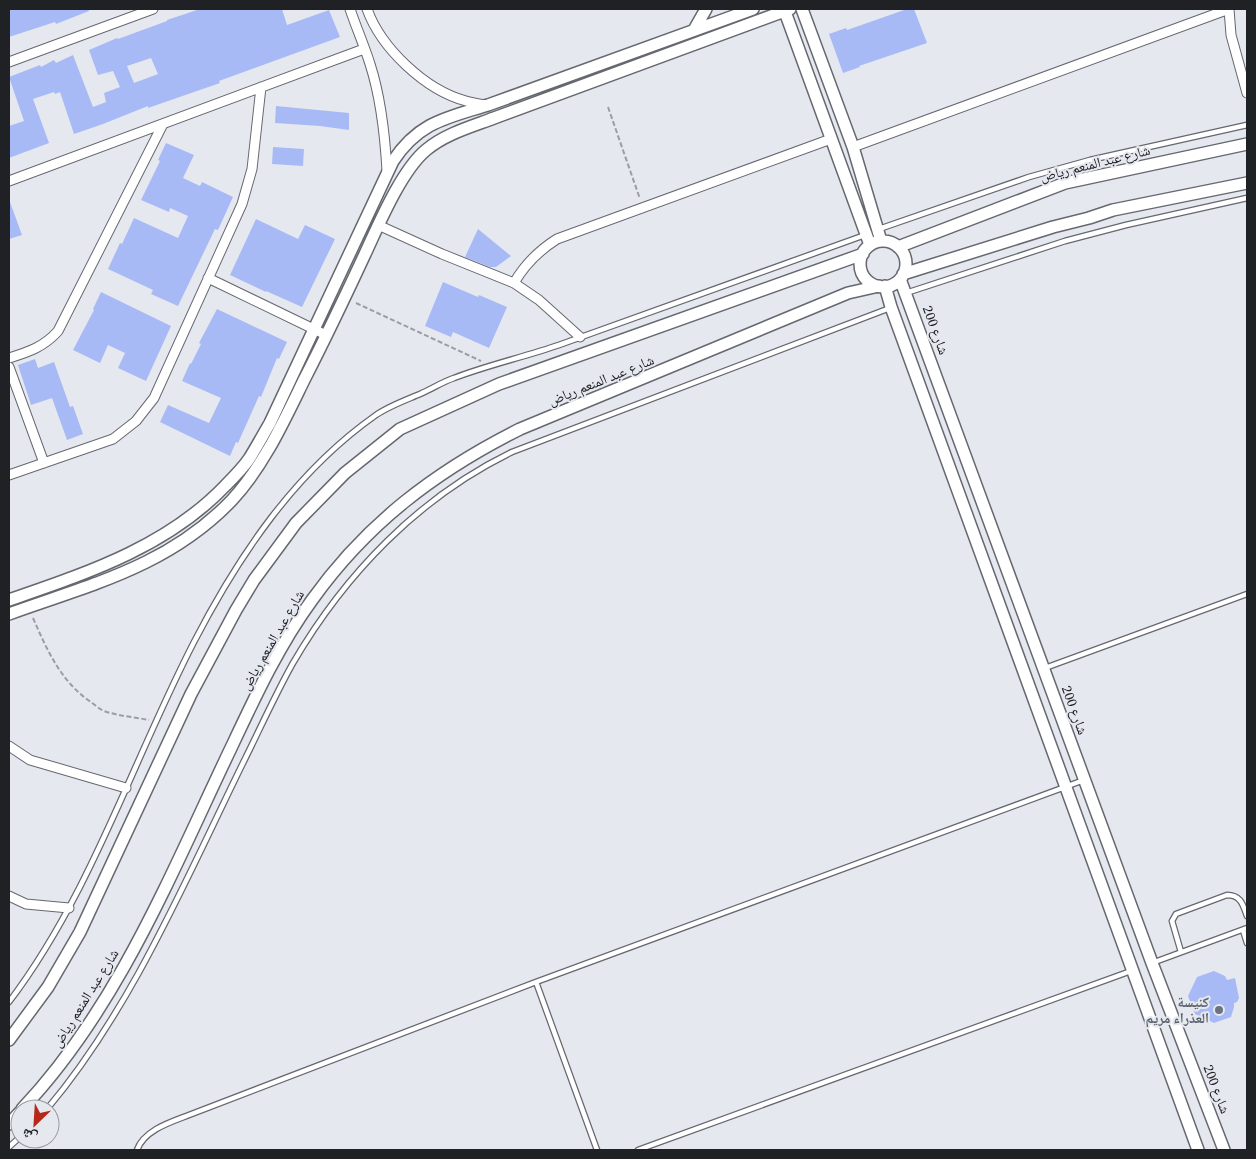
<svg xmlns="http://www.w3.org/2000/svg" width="1256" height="1159" font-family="'Source Serif 4','Noto Naskh Arabic',serif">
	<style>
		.building { fill: #a8baf5; fill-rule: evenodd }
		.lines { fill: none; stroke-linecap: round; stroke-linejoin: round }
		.service-casing { stroke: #65686f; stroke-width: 7 }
		.minor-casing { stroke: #65686f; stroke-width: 11 }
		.tertiary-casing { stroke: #65686f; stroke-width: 14 }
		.path { stroke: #9b9da3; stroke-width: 2; stroke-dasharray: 5 2.5; stroke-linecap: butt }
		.service { stroke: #fff; stroke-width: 4.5 }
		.minor { stroke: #fff; stroke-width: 9 }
		.tertiary { stroke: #fff; stroke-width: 11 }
		.worship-dot { fill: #6b7280; stroke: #e6e8f0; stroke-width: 2 }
		.labels { text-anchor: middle; stroke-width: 4; stroke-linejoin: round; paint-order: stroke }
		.street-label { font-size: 14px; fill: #202124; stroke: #e6e8f0 }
		.worship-label { font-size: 14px; font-weight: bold; fill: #5b616d; stroke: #e6e8f0; text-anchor: end }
	</style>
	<rect width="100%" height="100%" fill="#e6e8f0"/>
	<path class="building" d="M9 9H89V11L56 24 55 22 9 37Z
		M200 9H282L287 25 329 10 340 37 219 81 220 83 148 108V106L103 124 74 134 60 92 55 94 54 92 33 99 49 143 9 158V126L24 121 9 77 40 65 41 67 54 60 56 63 73 55 93 107 106 102 104 93 120 87 113 71 98 75 89 50 117 38 118 39 167 21V20ZM151 58 158 74 134 83 127 66Z
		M907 9H914L927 43 859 66 860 67 843 73 829 34 846 28 847 30Z
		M276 106 349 113V130L320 126 275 123Z
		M166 143 194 155 183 178 200 186 202 182 233 197 218 230 215 229 178 306 151 294 153 290 108 269 120 243 122 244 134 218 178 238 188 216 170 208 169 212 141 200 160 161 158 160Z
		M273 147 304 149 303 166 272 164Z
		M10 202 22 235 9 239V203Z
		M256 219 298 239 305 225 335 239 302 307 266 291V292L230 275Z
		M478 229 511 256 496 267H490L465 257Z
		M443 282 478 297 479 295 507 307 489 348 453 332 451 337 425 326Z
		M101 292 171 326 146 381 118 368 125 353 108 345 100 363 73 350 94 310 93 309Z
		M217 309 287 342 279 359 277 358 261 397 259 396 238 443 236 442 230 456 160 422 168 405 209 423 221 398 182 381 190 363 191 364 201 344 199 343Z
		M35 359 38 368 54 362 70 407 73 406 83 434 67 440 52 398 31 405 18 365Z
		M1214 971 1225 976 1227 980 1235 978 1239 998 1237 1002 1234 1003V1007L1231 1017 1214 1023 1195 1014 1188 996 1197 977Z"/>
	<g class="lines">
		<g class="service-casing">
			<path id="service" d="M879 229 1029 177 1090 160 1247 125
				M906 293 1065 241 1126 225 1247 198
				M1045 668 1247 594
				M1243 930 1247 943
				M1181 952 1172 921 1176 914 1227 895C1241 895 1243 905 1247 916
				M1152 963 1247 928
				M536 982 597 1150
				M9 1002C91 894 132 762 194 642 239 555 295 472 376 415 389 406 406 400 420 394 432 389 442 382 454 378 488 365 524 357 559 345 661 309 763 272 865 235
				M47 1109C131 1010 186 879 243 763 260 729 275 695 293 663 345 574 419 497 512 452L890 308
				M9 1147 20 1137
				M137 1150C144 1130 171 1122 189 1115L536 982 1084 780
				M638 1150 1131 971"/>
		</g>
		<g class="minor-casing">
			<path id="minor" d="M350 9C356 27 364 45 370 64 381 98 385 135 387 171
				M367 9C381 48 425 90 466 101 473 103 479 104 486 105
				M1229 9 1231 35 1247 93
				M9 62 153 9
				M853 147 1229 9
				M9 181 364 49
				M378 225 442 254 514 283 539 300 580 337
				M208 278 326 335
				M514 283C525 264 538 251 557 239L831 139
				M9 358C28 352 44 347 58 331L163 124
				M9 367 44 463
				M9 475 113 439 136 421 154 398 242 204 252 169 261 87
				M9 746 30 760 126 788
				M9 896 26 904 69 908"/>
		</g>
		<g class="tertiary-casing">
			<path id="tertiary" d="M784 9 870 245
				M802 9 853 147 881 241
				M694 30 706 9
				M860 264a23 23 0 1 1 46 0a23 23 0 1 1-46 0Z
				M898 247 1065 183 1247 144
				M903 274 1053 227 1089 218 1113 210 1247 183
				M900 279 1152 963 1224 1150
				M885 286 891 307 1198 1150
				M9 600C87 573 167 547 226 485 234 477 242 469 249 459 256 448 263 435 270 423L393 161C419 122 446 118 488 105L753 9
				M9 614C92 584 169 566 232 500 264 465 283 423 304 380 325 339 345 297 365 254 379 224 401 171 426 150 445 134 470 127 494 118L790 9
				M9 1040 48 987 80 932 191 694 236 610 254 580 296 523 345 473 400 429 499 384 863 254
				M22 1109C118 1008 172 871 231 748 255 697 279 645 312 600 367 523 436 471 520 429L848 293 879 286
				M9 1124 20 1112"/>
		</g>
		<path class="path" d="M608 107 640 199
			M356 303 481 361
			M33 618C47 650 61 682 91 702 95 705 99 709 104 711 118 716 134 717 149 720"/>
		<use href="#service" class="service"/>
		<use href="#minor" class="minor"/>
		<use href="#tertiary" class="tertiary"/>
	</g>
	<circle class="worship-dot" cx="1219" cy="1010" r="5"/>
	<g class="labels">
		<g class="street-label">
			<text transform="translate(1095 163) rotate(-14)" y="5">شارع عبد المنعم رياض</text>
			<text transform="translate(936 330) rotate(70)" y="5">شارع 200</text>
			<text transform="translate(601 380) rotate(-22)" y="5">شارع عبد المنعم رياض</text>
			<text transform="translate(272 640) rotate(-60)" y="5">شارع عبد المنعم رياض</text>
			<text transform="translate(1075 710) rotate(70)" y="5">شارع 200</text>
			<text transform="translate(85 998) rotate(-58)" y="5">شارع عبد المنعم رياض</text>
			<text transform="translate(1217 1089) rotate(69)" y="5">شارع 200</text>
		</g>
		<g class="worship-label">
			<text x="1209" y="1007">كنيسة<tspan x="1209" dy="16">العذراء مريم</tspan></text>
		</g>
	</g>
	<rect width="1256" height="1159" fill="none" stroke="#202124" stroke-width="20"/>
	<g transform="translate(35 1124) rotate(205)"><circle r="24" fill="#e6e8f0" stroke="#97989e"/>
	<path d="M0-4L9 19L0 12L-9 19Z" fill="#b62918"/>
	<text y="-8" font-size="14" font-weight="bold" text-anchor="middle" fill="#202124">ش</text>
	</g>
</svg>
